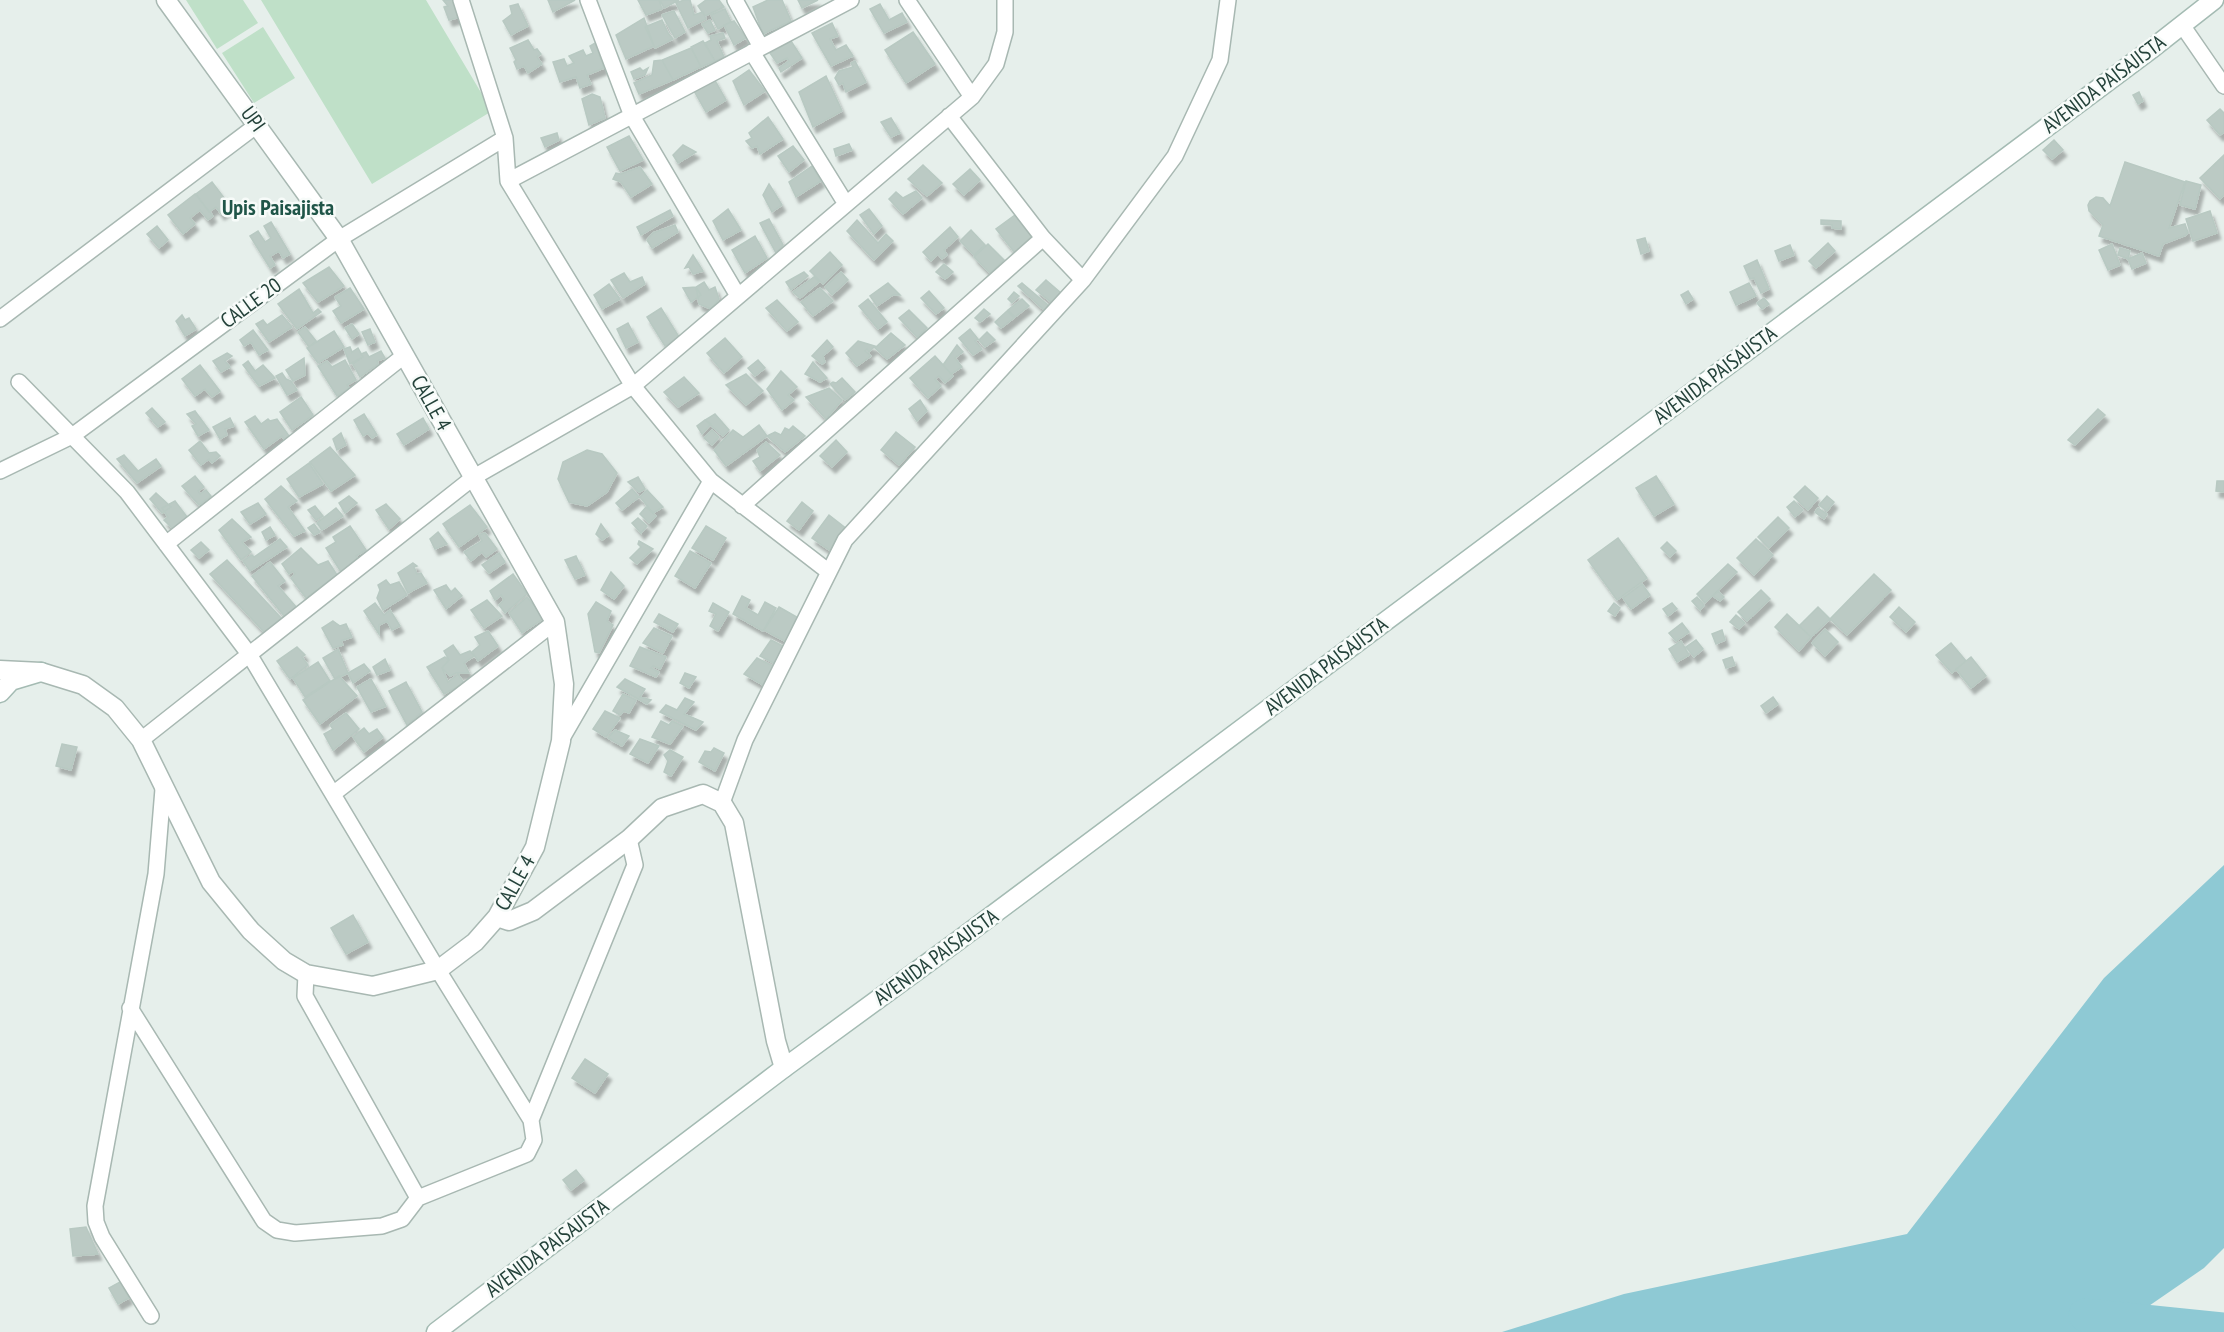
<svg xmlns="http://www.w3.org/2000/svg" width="2224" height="1332" font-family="'PT Sans Narrow',sans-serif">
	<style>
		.green { fill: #bfe0c8 }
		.water { fill: #8ec9d4 }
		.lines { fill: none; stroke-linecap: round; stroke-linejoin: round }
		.river { stroke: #8ec9d4; stroke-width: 33 }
		.building { fill: #bbcac4; stroke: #b8c9c2; stroke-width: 1.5; filter: url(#shadow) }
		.minor-casing { stroke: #a8b8b2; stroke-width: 18 }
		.tertiary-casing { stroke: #a8b8b2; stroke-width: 21 }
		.secondary-casing { stroke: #a4bbb3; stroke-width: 21 }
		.minor { stroke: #fff; stroke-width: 15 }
		.tertiary { stroke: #fff; stroke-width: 18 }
		.secondary { stroke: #fff; stroke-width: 18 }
		.labels { text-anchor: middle; stroke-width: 5; stroke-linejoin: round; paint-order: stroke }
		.street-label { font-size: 21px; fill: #24423a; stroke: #f7fbf9 }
		.neighbourhood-label { font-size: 22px; font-weight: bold; fill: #1f5548; stroke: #f7fbf9 }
	</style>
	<defs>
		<filter id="shadow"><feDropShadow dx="3.5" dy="6" stdDeviation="1.5" flood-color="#0004"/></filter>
	</defs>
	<rect width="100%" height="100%" fill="#e6efeb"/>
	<path class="green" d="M186 0H243L258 23 217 49Z
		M261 0H426L492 111 372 184Z
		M263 27 295 78 254 103 222 53Z"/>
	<path class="water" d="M2224 865V1248L2204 1268 2111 1332H1502L1624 1294 1907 1234 2104 978Z"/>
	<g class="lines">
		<path class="river" d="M2085 1315 2224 1329"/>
	</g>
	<path class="building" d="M443 0H454L460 17 449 20 444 7 448 6Z
		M548 0H575L553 12Z
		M638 0H659L662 9 646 15Z
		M660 0H679L664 8Z
		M684 0H690L694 15 703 12 706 19 688 28 676 3Z
		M706 0H719L724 7 705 16 698 6Z
		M768 0H782L791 21 763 34 753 7Z
		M798 0H818L802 8Z
		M518 4 528 26 511 35 503 21 512 14 510 6Z
		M880 4 889 20 902 13 907 22 884 33 870 9Z
		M725 9 731 22 718 29 711 15Z
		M674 11 685 32 675 38 662 15Z
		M644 18 654 46 626 59 616 35Z
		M662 20 668 33 673 39 655 48 645 27Z
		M710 20 715 30 708 33 702 24Z
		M734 21 746 38 734 45 724 25Z
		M832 23 838 36 830 39 836 50 846 45 853 56 831 66 812 33Z
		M913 32 935 64 906 83 885 50Z
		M723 33 725 38 717 41 724 57 715 61 705 43 711 40 710 36Z
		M528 40 534 50 537 49 541 54 537 57 542 64 528 73 524 66 517 69 514 62 516 60 510 48Z
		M703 41 715 61 701 67 691 47Z
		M791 41 802 58 781 72 779 68 789 61 787 58 777 63 770 53Z
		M595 43 604 68 587 75 591 84 580 88 576 77 560 82 553 62 564 59 567 66 574 63 569 56 583 50 586 56 593 53 590 46Z
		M691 48 701 67 673 80 662 60Z
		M662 60 673 80 639 94 634 83 652 75 654 61Z
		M855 61 866 82 846 92 843 83 839 85 835 78 839 71 853 67 851 63Z
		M640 68 643 71 648 68 645 75 634 79 631 72Z
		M749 70 765 91 744 105 733 81Z
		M826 76 842 111 813 127 799 92Z
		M713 77 726 100 706 112 693 89Z
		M2139 92 2143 101 2138 104 2133 95Z
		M592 94 600 97 605 118 589 125 582 99Z
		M2220 109 2224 113V132L2220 135 2207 120Z
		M768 117 783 139 760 154 757 146 752 148 746 141 752 138 749 133Z
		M891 118 900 133 891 137 881 122Z
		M557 133 559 140 545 147 541 138Z
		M629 136 643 160 620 171 607 147Z
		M2054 140 2063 150 2052 159 2043 150Z
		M849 144 852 150 836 156 834 149Z
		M683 145 696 152 678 163 673 155Z
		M793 146 804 160 789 172 778 156Z
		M2224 155V195L2220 199 2200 178Z
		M2125 162 2185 182 2169 228 2185 224 2188 233 2186 235 2163 244 2159 256 2099 236 2103 225 2089 211 2088 205 2090 201 2096 197 2103 198 2110 206Z
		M923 165 942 183 927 196 908 179Z
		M812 166 821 181 796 197 789 182Z
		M640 167 652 184 631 197 621 182 613 179 616 173 621 174Z
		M970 169 980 180 964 195 953 184Z
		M2186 181 2201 185 2195 209 2180 205Z
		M212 182 231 207 221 214 216 207 209 212 196 194Z
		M769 184 782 205 772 212 763 195Z
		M916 191 922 198 903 214 889 199 896 192 903 198Z
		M195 194 213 216 208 220 200 210 190 218 195 224 183 234 168 215Z
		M728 209 741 230 723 240 713 221Z
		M869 209 882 226 874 234 860 215Z
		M670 210 673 216 641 235 637 227Z
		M2210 211 2217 233 2193 241 2186 219Z
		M1015 215 1034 239 1015 253 996 229Z
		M769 219 783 245 776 253 760 223Z
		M857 220 878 243 886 234 893 241 874 260 847 231Z
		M1821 220 1841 221V229L1832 228V225L1821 224Z
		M271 222 290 254 283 258 279 251 270 256 275 265 270 268 250 236 258 231 265 242 271 238 264 226Z
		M675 225 678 232 652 248 647 240 653 233Z
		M157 226 168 240 159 248 147 234Z
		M950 227 958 237 944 250 947 255 942 259 938 254 931 261 923 252Z
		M971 230 985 245 974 255 960 241Z
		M755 236 767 258 745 273 732 250Z
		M1645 238 1649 251 1641 254 1637 240Z
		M1828 243 1835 251 1816 268 1809 261Z
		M988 244 1004 260 990 273 974 257Z
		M2112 244 2120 265 2108 270 2099 250Z
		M1790 245 1794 255 1779 261 1775 251Z
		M2120 248 2130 251 2128 259 2118 255Z
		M830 252 842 265 823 284 810 271Z
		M2142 253 2146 263 2132 269 2128 259Z
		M693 255 703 271 693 274 689 267 685 268Z
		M1757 260 1769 289 1761 293 1754 278 1750 279 1744 266Z
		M944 264 953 272 945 279 936 272Z
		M329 267 344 286 318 302 303 283Z
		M804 272 808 276 791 290 786 282Z
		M841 272 848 280 832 295 825 287Z
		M624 273 630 282 642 277 645 284 623 298 611 280Z
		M814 277 819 282 800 298 793 292Z
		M1046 280 1061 293 1052 303 1036 290Z
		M704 282 709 290 715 287 719 299 711 309 699 304 696 287Z
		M888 283 900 295H893L877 306 870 296Z
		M1022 283 1049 306 1044 310 1018 286Z
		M1749 283 1756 296 1736 305 1730 292Z
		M609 284 620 299 602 309 594 295Z
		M696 287 701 295 691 302 683 288Z
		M350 288 364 309 341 323 333 311 341 306 335 297Z
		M820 288 833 301 813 316 801 302Z
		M299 289 313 313 318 309 321 312 297 329 278 304Z
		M929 291 944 308 936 314 921 298Z
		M1688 291 1693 299 1686 304 1681 295Z
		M1014 292 1019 296 1012 303 1008 299Z
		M1764 298 1769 304 1762 309 1757 303Z
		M868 299 887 322 878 329 859 306Z
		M1022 299 1029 306 1015 317 1008 310Z
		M777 300 798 322 787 331 766 308Z
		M661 308 679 337 665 346 647 317Z
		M984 309 990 314 980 322 975 318Z
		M909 310 927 328 917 337 899 318Z
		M1007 311 1014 318 1001 328 995 322Z
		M182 315 185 320 189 318 196 329 185 336 176 321Z
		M282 315 292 327 269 342 256 324 263 320 267 325Z
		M628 323 638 342 626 348 617 329Z
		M352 324 359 334 352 339 345 328Z
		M305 327 316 341 309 347 298 332Z
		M370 329 375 342 368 345 362 332Z
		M970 329 978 339 975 341 982 349 973 355 959 338Z
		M253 330 268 350 259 355 251 342 244 346 240 340Z
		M334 331 344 347 318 363 307 348Z
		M987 332 995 340 985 347 979 340Z
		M891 333 905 345 887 359 875 348Z
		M725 338 742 357 724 373 707 353Z
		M827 340 833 347 823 356 825 362 822 364 812 356Z
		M858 341 875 346 869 352 867 349 865 351 871 356 857 366 846 353Z
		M957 345 963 352 955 358 962 367 951 374 943 365Z
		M350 347 352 352 358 348 363 357 350 364 344 349Z
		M381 351 385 358 377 361 378 364 360 377 353 364 363 357 361 354 366 352 369 357Z
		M227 353 232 356 225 361 230 367 221 372 213 361Z
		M935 356 953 376 945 383 939 376 935 379 941 386 928 398 910 378Z
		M304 358 305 375 293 381 286 370Z
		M345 360 356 380 347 385 349 388 337 396 318 366 327 361 332 367Z
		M758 360 765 368 755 376 748 368Z
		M248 361 255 371 263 365 275 378 259 386 243 365Z
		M813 362 827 378 820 382 805 374Z
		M200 365 220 391 212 397 205 389 195 396 182 379Z
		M781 371 797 387 788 395 794 400 782 410 767 389Z
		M282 373 286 379 291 381 297 390 287 395 276 376Z
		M746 374 763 391 746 405 726 385Z
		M684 377 699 393 678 407 664 392Z
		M842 378 855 392 845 400 830 384 833 382 836 383Z
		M829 388 842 400 826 419 806 397Z
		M301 397 313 415 292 430 280 412Z
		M920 400 927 411 917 421 909 409Z
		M152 408 165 422 158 427 146 413Z
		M2098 409 2105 415 2075 445 2068 440Z
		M195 411 209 430 198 436 192 426 196 424 187 414Z
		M364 414 377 435 372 438 368 433 363 436 354 420Z
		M715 414 729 430 723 436 705 420Z
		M255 416 261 424 268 419 270 421 277 419 289 436 284 439 282 436 264 449 245 422Z
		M230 418 234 426 225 429 227 435 220 439 213 427Z
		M423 418 429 429 404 445 397 434Z
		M705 420 711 424 702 434 697 426Z
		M759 425 767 436 726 466 714 450 733 430 743 437Z
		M793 426 805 436 785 452 767 436 775 432 781 435 785 428 789 430Z
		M712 430 719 437 712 445 704 438Z
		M896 432 915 447 899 465 881 450Z
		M341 433 346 445 337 450 333 439Z
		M836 440 847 452 832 467 820 456Z
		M200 441 209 453 216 452 220 456 212 463 209 459 201 465 189 450Z
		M766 442 780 455 760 471 753 461 760 457 757 450Z
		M330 447 355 475 331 491 310 462Z
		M587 450 602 454 617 473 607 492 587 506 569 502 558 479 563 462Z
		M124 455 138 471 156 459 161 466 137 483 117 459Z
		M309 463 323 484 299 497 287 479Z
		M195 476 204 487 198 491 200 494 206 490 211 496 199 505 182 486Z
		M1656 476 1674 504 1654 516 1636 488Z
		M638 477 645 489 639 492 628 482Z
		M2217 481H2224V492L2216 491Z
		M281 486 297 501 288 507 305 531 294 536 265 499Z
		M1805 486 1818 498 1808 510 1794 497Z
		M632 489 639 497 622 510 616 503Z
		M647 490 663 507 653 513 640 497Z
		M156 493 171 507 162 513 150 499Z
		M349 496 357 503 345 513 339 503Z
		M1827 496 1834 502 1827 511 1819 505Z
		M175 501 187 517 173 529 164 520 168 517 162 508Z
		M1794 501 1803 510 1795 517 1787 507Z
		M802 502 813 511 799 530 787 521Z
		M258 503 266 514 250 524 241 512Z
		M386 504 400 519 389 529 376 510Z
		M470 505 487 527 459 547 443 524Z
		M315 506 323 516 316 520 308 510Z
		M646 507 656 516 649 523 640 514Z
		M336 508 343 516 322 530 317 523Z
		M1818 508 1827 514 1824 519 1815 512Z
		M829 515 848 530 832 552 812 538Z
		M1778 517 1789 528 1769 548 1758 537Z
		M638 518 647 526 641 533 632 523Z
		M232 519 251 537 242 542 251 552 241 560 219 530Z
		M314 524 320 532 314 535 308 528Z
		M601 524 609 535 602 540 596 534Z
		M350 526 366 550 356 556 358 560 341 572 326 548 336 542 333 537Z
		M706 526 726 538 713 560 692 548Z
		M270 527 275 535 266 540 262 532Z
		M438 532 447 544 435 549 430 539Z
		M485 533 497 549 486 557 482 552 471 561 464 552 482 541 479 535Z
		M1618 538 1647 578 1617 600 1588 560Z
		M280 539 287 547 250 571 243 561 252 555 254 557Z
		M1756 539 1773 555 1754 575 1737 558Z
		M639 541 653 549 637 564 630 558 641 547 638 544Z
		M201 542 209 550 199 558 191 550Z
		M1667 542 1676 551 1670 557 1661 548Z
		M301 548 318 565 328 561 337 575 306 598 291 578 295 574 293 571 289 574 282 564Z
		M690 551 711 563 695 588 675 576Z
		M499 553 505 562 489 573 482 565Z
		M576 556 585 575 575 579 565 560Z
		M227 560 284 621 264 632 210 574Z
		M270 562 285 581 278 586 298 609 285 617 252 576Z
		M413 563 417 566 414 567 417 574 421 573 427 583 408 593 398 573Z
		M1728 564 1737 572 1705 603 1697 594Z
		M611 572 624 586 614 599 601 590Z
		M513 574 527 594 505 613 499 605 504 600 501 595 495 600 490 591Z
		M1874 574 1891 590 1847 635 1830 619Z
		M386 580 390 585 399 582 407 595 383 610 377 598 380 590 378 585Z
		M1642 584 1650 595 1631 609 1623 598Z
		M446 585 451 592 455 588 462 596 446 609 434 590Z
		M1761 590 1770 599 1747 621 1738 612Z
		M1718 591 1724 597 1720 601 1713 596Z
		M742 596 750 600 746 608 758 615 765 602 776 608 763 631 733 614Z
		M527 597 544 618 522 633 509 613Z
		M1697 597 1704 605 1700 610 1692 601Z
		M487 600 502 616 484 628 471 610Z
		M596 602 611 611 607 621 613 625 599 653 595 652 588 614Z
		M375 603 384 615 390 610 400 626 392 630 387 621 379 625V634L364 611Z
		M713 603 729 612 718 631 710 626 716 614 709 611Z
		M1614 603 1620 608 1615 616 1608 611Z
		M1672 603 1677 609 1668 616 1663 609Z
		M779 607 802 620 788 643 764 630Z
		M1818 607 1830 619 1811 637 1799 626Z
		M1899 607 1915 622 1906 632 1890 617Z
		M659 614 678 624 673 632 654 622Z
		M1787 614 1811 637 1799 651 1775 627Z
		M1736 615 1745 623 1739 629 1730 622Z
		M333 621 340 626 346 624 352 637 341 641 343 645 333 648 322 628Z
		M1682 623 1689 632 1676 641 1669 633Z
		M654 628 672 636 663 653 643 643Z
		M1825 629 1838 642 1825 656 1812 643Z
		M1722 630 1725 640 1716 644 1712 634Z
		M488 631 498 646 478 661 472 652 480 645 475 637Z
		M771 640 787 648 777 665 760 656Z
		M1696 640 1703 649 1694 657 1686 647Z
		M1681 641 1689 655 1677 662 1669 649Z
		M1951 643 1966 661 1952 673 1936 655Z
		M453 645 460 655 470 651 474 656 464 663 469 673H456L450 676 442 668 449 660 444 651Z
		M297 647 305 655 302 657 308 665 290 679 277 661Z
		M640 647 666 657 660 669 653 666 651 668 659 672 656 677 630 666Z
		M338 649 348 673 335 679 323 658Z
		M445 657 449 660 442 668 448 682 458 674 464 683 444 694 427 667Z
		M1732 657 1735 665 1726 668 1723 660Z
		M1971 657 1986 676 1971 688 1956 669Z
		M757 658 775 667 763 685 744 674Z
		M385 659 390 670 377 675 373 667Z
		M318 662 330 681 305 697 293 678Z
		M364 664 370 671 353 683 348 673Z
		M685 673 696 677 689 688 680 683Z
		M339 676 357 696 320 724 303 700Z
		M371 679 386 706 371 712 357 687Z
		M625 679 645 689 640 697 651 700 647 704 617 687Z
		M406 682 422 712 407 725 389 691Z
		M623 694 636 700 629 713 624 711 620 715 613 711Z
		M1773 697 1778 704 1766 713 1761 706Z
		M685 698 694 702 684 714 703 722 696 730 660 712 666 705 677 710Z
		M605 711 620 718 606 737 593 729Z
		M346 713 359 729 333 750 324 734 333 729 330 725Z
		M661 721 669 725 672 721 683 726 670 744 652 737Z
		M364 728 369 734 377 729 383 737 364 752 353 737Z
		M615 730 629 736 622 746 608 738Z
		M640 739 659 746 648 763 630 754Z
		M62 744 77 747 71 770 56 766Z
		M714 748 724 753 715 771 699 762 705 751 711 752Z
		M670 750 683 757 671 776 664 772 668 761 664 755Z
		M353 915 368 942 346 954 331 928Z
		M585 1059 608 1074 595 1093 572 1078Z
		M576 1170 584 1180 571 1190 563 1180Z
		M86 1227 98 1254 73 1256 70 1229Z
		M120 1282 129 1298 118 1304 109 1288Z"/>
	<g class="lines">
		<g class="minor-casing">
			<path id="minor" d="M461 0 505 138 508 181 633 386 711 481 829 572
				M588 0 632 116 738 296
				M735 0 761 47
				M907 0 972 97
				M2182 25 2224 86
				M752 52 846 204
				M949 116 1043 238 1083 280
				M508 181 851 0
				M0 319 257 125
				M19 382 127 492 249 654 438 970 531 1120 534 1140 527 1154 418 1198 402 1219 382 1226 295 1233 277 1230 264 1221 130 1008
				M0 471 72 436 339 239 505 138
				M742 506 1043 238
				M166 544 405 355
				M141 740 474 477 633 386 972 97 996 64 1005 32V0
				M561 740 711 481
				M333 794 555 622
				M722 803 745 740 845 540 1083 280 1175 156 1220 60 1228 0
				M306 974 305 996 418 1198
				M531 1120 635 865 629 839
				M151 1316 102 1237 96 1222 95 1206 156 874 163 789"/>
		</g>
		<g class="tertiary-casing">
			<path id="tertiary" d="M0 670 41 672 83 685 115 708 141 740 211 882 251 931 284 961 306 974 373 986 438 970 475 942 497 917 535 847 561 741 564 684 555 622 339 239 166 0
				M497 917 509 921 533 911 629 839 662 808 703 794 722 803 734 823 776 1041 784 1068"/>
		</g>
		<g class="secondary-casing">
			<path id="secondary" d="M0 693 11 681 41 672
				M436 1332 784 1068 959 940 2154 47 2214 0"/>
		</g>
		<use href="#minor" class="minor"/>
		<use href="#tertiary" class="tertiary"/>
		<use href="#secondary" class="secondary"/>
	</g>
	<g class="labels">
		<g class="street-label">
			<text transform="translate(2104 84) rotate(-37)" y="7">AVENIDA PAISAJISTA</text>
			<text transform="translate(253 119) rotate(54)" y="7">UPI</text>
			<text transform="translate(251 303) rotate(-36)" y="7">CALLE 20</text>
			<text transform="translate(1715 375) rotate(-37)" y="7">AVENIDA PAISAJISTA</text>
			<text transform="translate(431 403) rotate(61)" y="7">CALLE 4</text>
			<text transform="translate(1326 666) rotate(-37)" y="7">AVENIDA PAISAJISTA</text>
			<text transform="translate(515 883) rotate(-61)" y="7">CALLE 4</text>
			<text transform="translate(936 957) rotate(-36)" y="7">AVENIDA PAISAJISTA</text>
			<text transform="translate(547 1248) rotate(-37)" y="7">AVENIDA PAISAJISTA</text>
		</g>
		<g class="neighbourhood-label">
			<text x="278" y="215">Upis Paisajista</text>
		</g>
	</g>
</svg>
